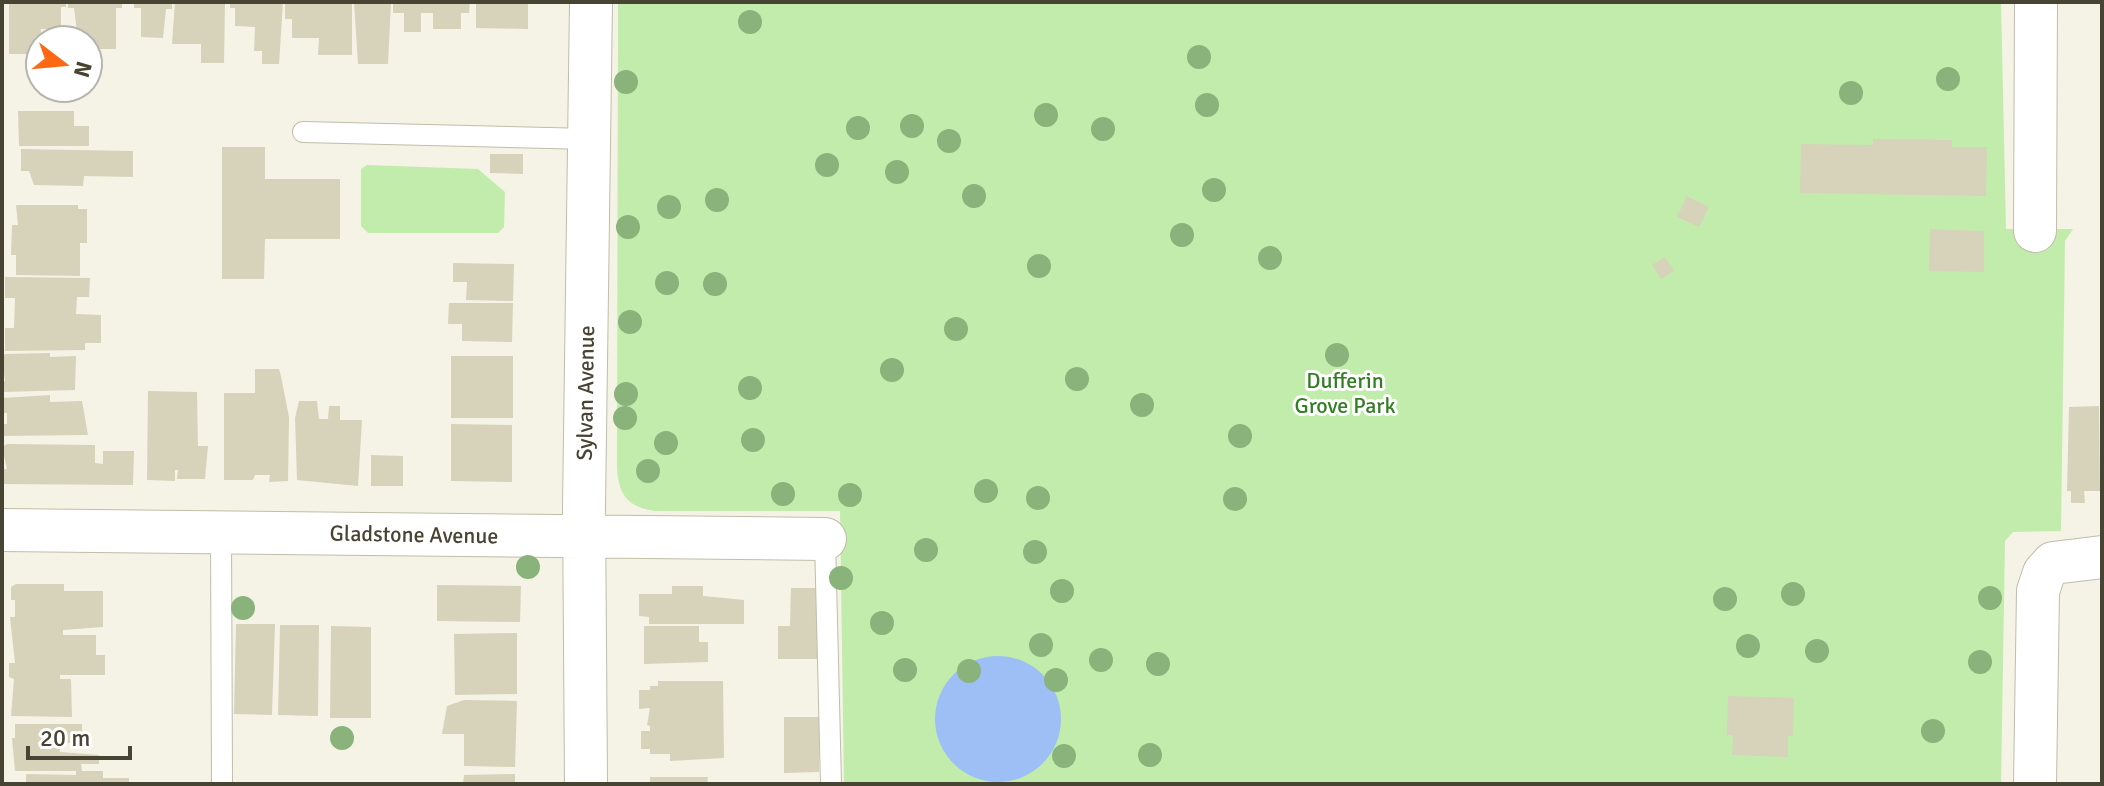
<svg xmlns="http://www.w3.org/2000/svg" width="2104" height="786" font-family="Signika,sans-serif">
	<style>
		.green { fill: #c1ecab }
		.water { fill: #9dbff6 }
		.building { fill: #d7d2ba }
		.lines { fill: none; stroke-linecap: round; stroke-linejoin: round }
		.lane-casing { stroke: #c0bda8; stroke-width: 22 }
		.street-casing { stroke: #c0bda8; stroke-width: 44 }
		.lane { stroke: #fff; stroke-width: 20 }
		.street { stroke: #fff; stroke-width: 42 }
		.tree { fill: #89b37b }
		.labels { text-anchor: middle; stroke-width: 6; stroke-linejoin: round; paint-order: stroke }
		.park-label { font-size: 22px; fill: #327e23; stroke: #fff }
		.street-label { font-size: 22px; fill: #484434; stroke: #fff }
	</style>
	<rect width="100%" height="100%" fill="#f4f3e6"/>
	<path class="green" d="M618 2H2001L2006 229H2073L2065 241 2061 531 2013 532 2005 541 2001 784H844L840 511H654C627 506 619 495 617 469Z
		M367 165 478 169 505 192 504 227 498 233H368L361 226V169Z"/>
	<path class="water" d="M935 719a63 63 0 1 1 126 0a63 63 0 1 1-126 0Z"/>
	<path class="building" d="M9 2H66V7H61V29H41L40 54H9Z
		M68 2H122V8H116V49H98V44L78 40 74 8H68Z
		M134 2H172V9H166L163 38 141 37V8H134Z
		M175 2H225L224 63H201V44H172Z
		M230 2H283L279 64H262V51H254L255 27 235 26V8H230Z
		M285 2H352V55H318L319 38H292V19H285Z
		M354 2H391L388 64H358Z
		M393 2H470L469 13H461V29H433V13H421V32H404V13H393Z
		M476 2H528V29L476 28Z
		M18 111H74V126H89V146H19Z
		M1873 139 1952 140V147H1987L1986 196 1800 193 1801 144 1873 145Z
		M222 147H265V179H340V239H265L264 279H222Z
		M21 149 133 151V177L84 176 83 186 34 185 29 171H21Z
		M490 154H523V174L490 173Z
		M1687 196 1709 207 1699 227 1677 217Z
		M16 205H78V209H87V243H80V276L16 275V255H11L12 225H18Z
		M1930 229 1984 231V272L1929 271Z
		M1665 257 1674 271 1661 279 1652 265Z
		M453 263 514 264 513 301 466 300 467 282H453Z
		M5 277 90 278 89 297H77L76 314 101 315V343H85V350L5 351V328H14L15 298H5Z
		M449 303H513L512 342 462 341V324H448Z
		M50 353V357L76 356 75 390 2 392V381H5L2 357 5 354Z
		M451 356H513V418H451Z
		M255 369H279L281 376 289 417 288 481 269 482 270 475H255L253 480H224V393H255Z
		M148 391 197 392 198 446H208L205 479H177L178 470H175V481L147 480Z
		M50 395V402L82 401 88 435 2 436V424H7V413H2V398Z
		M299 401H317L319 419H328L329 406H340V420H362L358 486 297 480 295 418Z
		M2099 406 2100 491H2084L2085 503H2071V491H2067L2069 407Z
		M451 424 512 425V482L451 481Z
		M7 444 95 445V463L103 464V451H134L133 485 2 484V469H7L2 447Z
		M371 455 403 456V486H371Z
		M16 584H64V591H103V627L63 630V635H96V655H105V675H60V679H71L72 717 11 716 14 679 9 677V663H15L10 617H15V600H11V587Z
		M437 585 521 586 520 622 437 621Z
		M672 586H703V596L744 600V624H649V617L639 616V594H672Z
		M791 588H820L817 659H778V626H790Z
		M236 624H275L272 715 234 714Z
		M280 625H319L318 716 278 715Z
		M331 626 371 627V718H330Z
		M644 626H699V642H708V662L644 664Z
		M517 633V694L455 695 454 634Z
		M658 681H723L724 758 670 761V754H650V749H641V731H650V726L647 725 650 708 639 709V690H650V686H658Z
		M1728 696 1794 698 1793 736H1788V757L1732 755 1733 735H1727Z
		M464 700 517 701 515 767 464 766V734H442L447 706Z
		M784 717H819V772L784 773Z
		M15 724H82V743H60V752L99 755V764H81L82 771H103V778H129V784H26V774L76 775V771H15L12 738H15Z
		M515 774V784H463L464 775Z
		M650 777H708L707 784H650Z"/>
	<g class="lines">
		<g class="lane-casing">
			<path id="lane" d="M303 132 589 139
				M221 532 222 784
				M825 539 831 784"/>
		</g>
		<g class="street-casing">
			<path id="street" d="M2035 231 2036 2
				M2 530 825 539
				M586 784 584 507 591 2
				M2035 784 2038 591 2044 573 2053 563 2102 557"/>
		</g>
		<use href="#lane" class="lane"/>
		<use href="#street" class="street"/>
	</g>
	<g class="tree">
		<circle cx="750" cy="22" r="12"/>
		<circle cx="1199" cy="57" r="12"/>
		<circle cx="1948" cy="79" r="12"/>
		<circle cx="626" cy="82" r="12"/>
		<circle cx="1851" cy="93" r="12"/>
		<circle cx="1207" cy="105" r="12"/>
		<circle cx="1046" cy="115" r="12"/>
		<circle cx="912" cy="126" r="12"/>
		<circle cx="858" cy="128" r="12"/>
		<circle cx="1103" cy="129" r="12"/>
		<circle cx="949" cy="141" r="12"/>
		<circle cx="827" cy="165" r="12"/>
		<circle cx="897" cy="172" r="12"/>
		<circle cx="1214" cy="190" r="12"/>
		<circle cx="974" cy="196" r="12"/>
		<circle cx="717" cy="200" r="12"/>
		<circle cx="669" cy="207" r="12"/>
		<circle cx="628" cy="227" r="12"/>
		<circle cx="1182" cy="235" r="12"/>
		<circle cx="1270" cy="258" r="12"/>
		<circle cx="1039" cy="266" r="12"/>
		<circle cx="667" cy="283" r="12"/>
		<circle cx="715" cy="284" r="12"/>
		<circle cx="630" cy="322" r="12"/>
		<circle cx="956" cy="329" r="12"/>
		<circle cx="1337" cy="355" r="12"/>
		<circle cx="892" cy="370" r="12"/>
		<circle cx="1077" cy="379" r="12"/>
		<circle cx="750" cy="388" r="12"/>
		<circle cx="626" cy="394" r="12"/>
		<circle cx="1142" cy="405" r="12"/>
		<circle cx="625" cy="418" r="12"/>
		<circle cx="1240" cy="436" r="12"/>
		<circle cx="753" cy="440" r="12"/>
		<circle cx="666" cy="443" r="12"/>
		<circle cx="648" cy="471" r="12"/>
		<circle cx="986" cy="491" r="12"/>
		<circle cx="783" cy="494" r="12"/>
		<circle cx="850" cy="495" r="12"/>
		<circle cx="1038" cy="498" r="12"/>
		<circle cx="1235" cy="499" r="12"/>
		<circle cx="926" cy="550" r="12"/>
		<circle cx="1035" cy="552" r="12"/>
		<circle cx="528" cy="567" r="12"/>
		<circle cx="841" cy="578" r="12"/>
		<circle cx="1062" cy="591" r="12"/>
		<circle cx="1793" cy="594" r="12"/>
		<circle cx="1990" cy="598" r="12"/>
		<circle cx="1725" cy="599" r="12"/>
		<circle cx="243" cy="608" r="12"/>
		<circle cx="882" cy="623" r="12"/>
		<circle cx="1041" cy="645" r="12"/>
		<circle cx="1748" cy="646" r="12"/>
		<circle cx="1817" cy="651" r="12"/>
		<circle cx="1101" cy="660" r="12"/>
		<circle cx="1980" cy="662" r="12"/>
		<circle cx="1158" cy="664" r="12"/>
		<circle cx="905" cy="670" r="12"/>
		<circle cx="969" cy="671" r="12"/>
		<circle cx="1056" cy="680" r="12"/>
		<circle cx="1933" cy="731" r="12"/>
		<circle cx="342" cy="738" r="12"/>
		<circle cx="1150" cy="755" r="12"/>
		<circle cx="1064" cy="756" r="12"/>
	</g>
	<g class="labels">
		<g class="park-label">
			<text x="1345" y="388">Dufferin<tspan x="1345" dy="25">Grove Park</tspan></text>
		</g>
		<g class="street-label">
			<text transform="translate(585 393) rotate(-89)" y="8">Sylvan Avenue</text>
			<text transform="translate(414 534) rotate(1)" y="8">Gladstone Avenue</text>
		</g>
	</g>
	<rect width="2104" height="786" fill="none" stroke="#484434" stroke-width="8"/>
	<g transform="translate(64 64) rotate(106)"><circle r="38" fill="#ffffff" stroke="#b6b4ae" stroke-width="2"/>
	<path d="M0-6L14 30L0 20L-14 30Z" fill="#ff6812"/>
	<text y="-12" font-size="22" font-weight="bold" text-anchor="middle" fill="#484434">N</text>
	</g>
	<path d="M28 746v12h102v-12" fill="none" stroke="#484434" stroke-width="4"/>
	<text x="40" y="746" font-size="24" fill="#484434" stroke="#ffffff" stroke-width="6" paint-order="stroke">20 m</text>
</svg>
